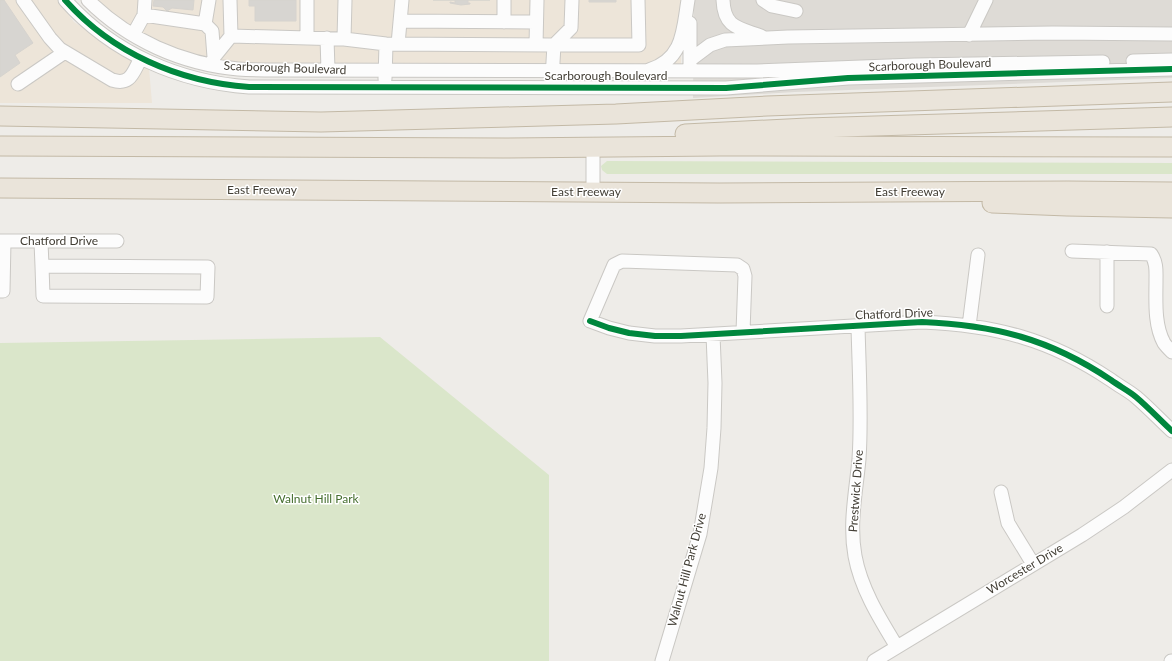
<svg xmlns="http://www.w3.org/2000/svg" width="1172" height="661" font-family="Lato,sans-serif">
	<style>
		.commercial { fill: #ede5d9 }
		.industrial { fill: #dedbd6 }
		.green { fill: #dae6ca }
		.building { fill: #d7d5d1; stroke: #d6d3ce }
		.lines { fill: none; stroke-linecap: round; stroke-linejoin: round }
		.minor-casing { stroke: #cac8c4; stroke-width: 15 }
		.highway-casing { stroke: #c3b9a6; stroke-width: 21 }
		.minor { stroke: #fcfcfc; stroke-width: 13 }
		.highway { stroke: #eae4da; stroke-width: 19 }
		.cycleway-casing { stroke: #fff; stroke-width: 8 }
		.cycleway { stroke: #00873e; stroke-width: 6 }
		.labels { text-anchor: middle; stroke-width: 3; stroke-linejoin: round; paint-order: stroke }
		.street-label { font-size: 12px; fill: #423e35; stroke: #fff }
		.park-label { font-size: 12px; fill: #456e2f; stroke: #fff }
	</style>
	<rect width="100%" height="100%" fill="#eeece8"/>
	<path class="commercial" d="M0 0H58L74 22 129 57 149 68 152 103H0Z
		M95 0H681V65L227 63 179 51 118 21Z"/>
	<path class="industrial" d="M694 0H1172V78L795 92 693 98Z"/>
	<path class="green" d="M607 161 1172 163V174H607L602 170 601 166Z
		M380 337 549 475V661H0V343Z"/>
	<path class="building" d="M0 0H4L33 43 15 55 20 63 0 77Z
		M154 0H194L193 10 172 8 167 11 163 7 153 6Z
		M249 0H296V21H255V6H249Z
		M433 0H490H468V3H470V4L461 5 450 3V2L455 3V0Z
		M589 0H616V2H589Z"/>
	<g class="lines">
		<g class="minor-casing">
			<path id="minor" d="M23 0 50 38 60 49 112 80C131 86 133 72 141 58
				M65 0C112 53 179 82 249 87L726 88 848 78 1172 69
				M88 0C128 40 182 64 238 69 252 70 265 70 278 70L757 71 915 65 1103 62
				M345 0 344 39 386 44 554 45 552 79
				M504 0V22
				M723 0C724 28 739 28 761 36
				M763 0 772 6 796 11
				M144 15 205 24 212 31 214 57
				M400 21 536 22
				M690 23V66
				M205 24 209 0
				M133 35 144 15 145 0
				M969 35 986 0
				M231 36 344 39
				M307 37V0
				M327 38 328 70
				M398 44 402 0
				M536 45 537 0
				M554 45H639L638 0
				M554 45 571 28 572 0
				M690 60 710 45 725 40 788 37 1053 33 1172 34
				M1133 61 1172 60
				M213 62 214 57 231 36 230 0
				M649 70C684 59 683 30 688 0
				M385 79 386 44
				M18 84 65 52
				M593 147V192
				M0 241H117
				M41 242 42 266 208 267 207 297 43 296 42 266
				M1072 251 1151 254C1157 263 1156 271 1156 281 1156 300 1154 325 1164 343 1166 346 1169 349 1172 352
				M0 291H3L4 241
				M1107 306V252
				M858 326C859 370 862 415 859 459 856 492 849 524 855 556 861 589 880 619 897 647
				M969 326 978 255
				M743 332 745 276 743 269 737 265 622 261 614 265 590 321 609 328 629 333 655 336H681L922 322C995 325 1050 339 1111 380 1119 386 1129 391 1136 397 1149 408 1160 420 1172 431
				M1001 492 1008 523 1033 564
				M662 661 700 534 711 468 714 428 715 383 713 335
				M874 661 1082 535 1124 507 1172 470
				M1171 661H1172"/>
		</g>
		<g class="highway-casing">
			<path id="highway" d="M0 116 321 122 616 114 767 106 1172 92
				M685 134 807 128 1172 117
				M0 146 505 148 719 146 1172 147
				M0 188 719 193 1068 191 1172 192
				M992 203 1067 206 1172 208"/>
		</g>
		<use href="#minor" class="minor"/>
		<use href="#highway" class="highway"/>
		<g class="cycleway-casing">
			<path id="cycleway" d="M65 0C112 53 179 82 249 87L726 88 848 78 1172 69
				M590 321 609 328 629 333 655 336H681L922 322C995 325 1050 339 1111 380 1119 386 1129 391 1136 397 1149 408 1160 420 1172 431"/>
		</g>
		<use href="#cycleway" class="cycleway"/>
	</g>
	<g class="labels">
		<g class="street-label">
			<text transform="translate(930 65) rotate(-2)" y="4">Scarborough Boulevard</text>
			<text transform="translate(285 68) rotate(2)" y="4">Scarborough Boulevard</text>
			<text x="606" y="80">Scarborough Boulevard</text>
			<text x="262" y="194">East Freeway</text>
			<text x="586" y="196">East Freeway</text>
			<text x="910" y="196">East Freeway</text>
			<text x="59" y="245">Chatford Drive</text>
			<text transform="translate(894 314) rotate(-2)" y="4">Chatford Drive</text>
			<text transform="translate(856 491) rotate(-86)" y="4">Prestwick Drive</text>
			<text transform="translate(1025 569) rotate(-31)" y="4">Worcester Drive</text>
			<text transform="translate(687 570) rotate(-75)" y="4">Walnut Hill Park Drive</text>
		</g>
		<g class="park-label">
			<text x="316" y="503">Walnut Hill Park</text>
		</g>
	</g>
</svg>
